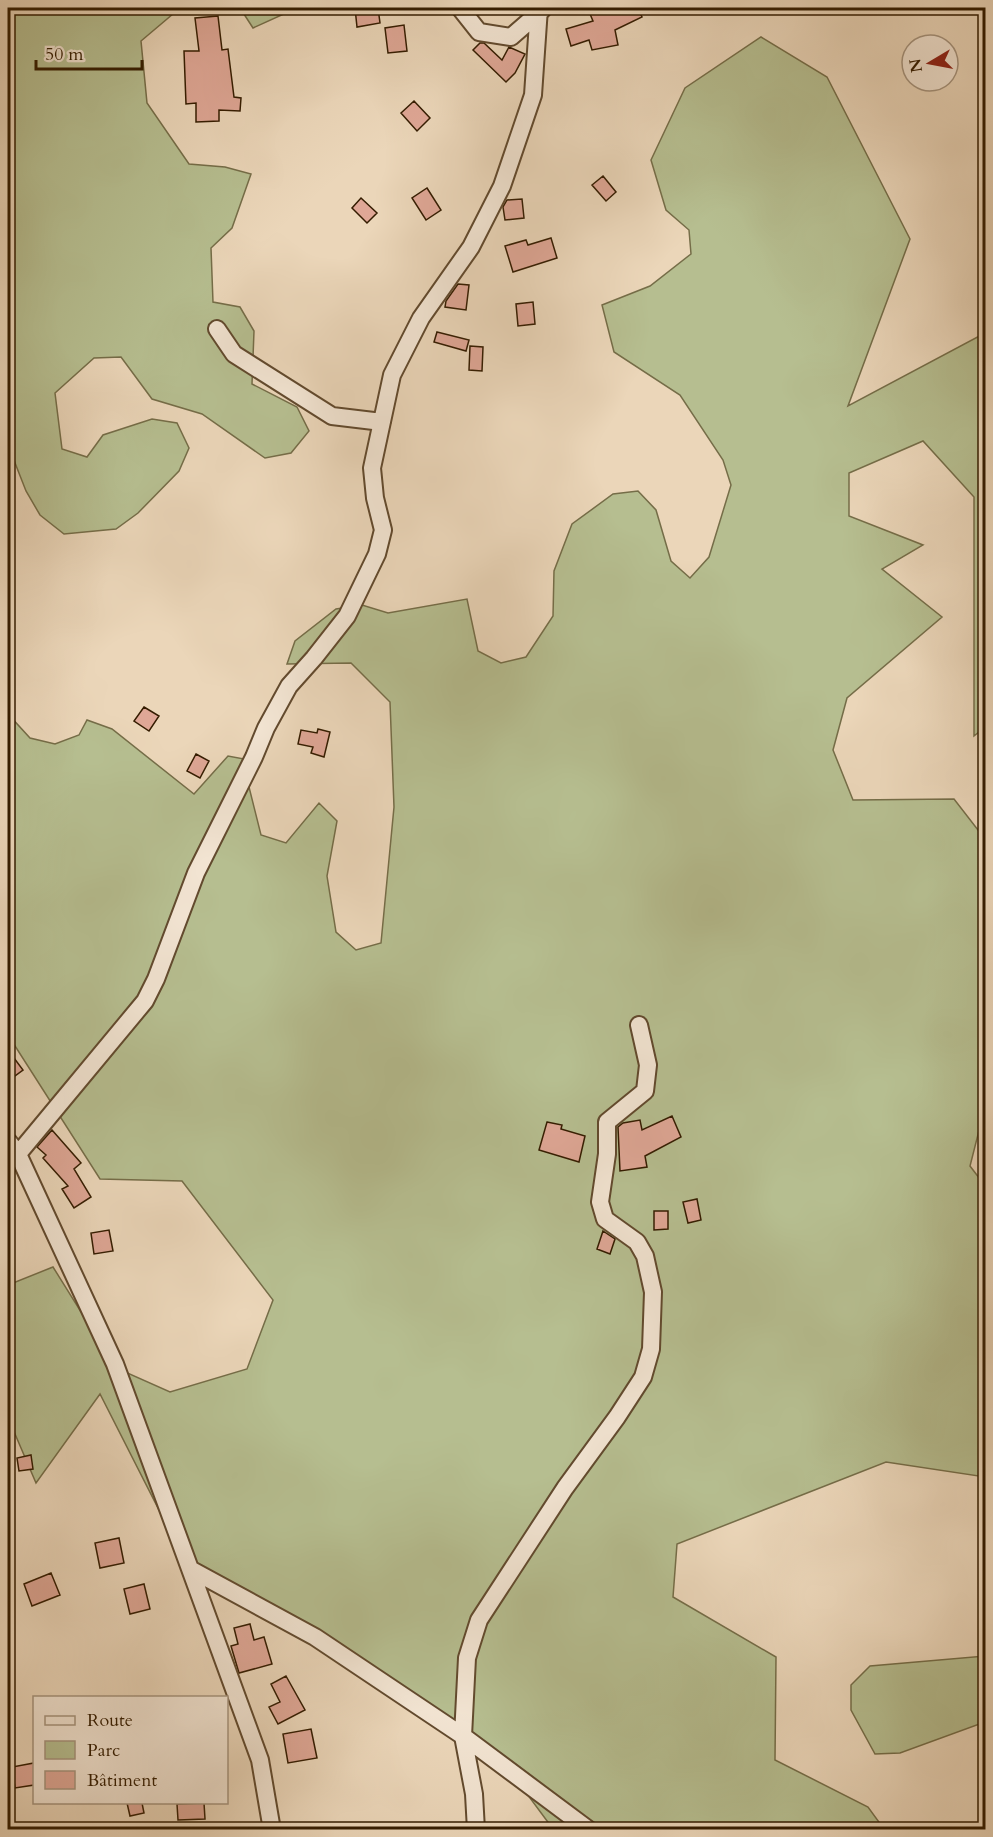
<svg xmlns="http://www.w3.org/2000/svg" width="993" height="1837" font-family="Cardo,serif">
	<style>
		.green { fill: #b6be90; stroke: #756d48; stroke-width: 1.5 }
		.building { fill: #dfa796; stroke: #341c00; stroke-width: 1.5 }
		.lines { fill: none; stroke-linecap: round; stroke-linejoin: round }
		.minor-casing { stroke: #624a2e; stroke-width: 20 }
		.minor { stroke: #f2e4d2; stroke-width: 16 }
	</style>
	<rect width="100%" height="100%" fill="#ebd6b9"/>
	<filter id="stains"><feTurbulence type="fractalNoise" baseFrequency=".00333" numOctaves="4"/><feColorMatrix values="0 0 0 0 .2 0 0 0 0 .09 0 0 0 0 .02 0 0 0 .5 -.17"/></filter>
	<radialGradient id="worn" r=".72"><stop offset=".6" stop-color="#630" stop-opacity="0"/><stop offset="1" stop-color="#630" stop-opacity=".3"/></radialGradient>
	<path class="green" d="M8 8H180L141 41 147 103 189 164 225 167 251 174 232 228 211 248 213 302 240 307 254 331 252 384 297 407 309 431 291 453 265 458 202 414 152 399 121 357 94 358 55 393 62 449 87 457 103 435 152 419 177 423 189 448 179 471 138 513 116 529 64 534 40 515 26 491 8 445Z
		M240 8H297L253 28Z
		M761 37 827 77 910 239 848 406 985 333V727L974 736V497L923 441 849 473V516L923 545 882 569 942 617 847 698 833 750 853 800 954 799 985 839 986 1103 970 1166 986 1187 985 1477 886 1462 677 1544 673 1597 776 1657 775 1760 868 1807 884 1829H553L516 1779 316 1641 191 1573 100 1394 36 1483 12 1427 8 1429V1285L53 1267 116 1368 170 1392 247 1369 273 1300 182 1181 100 1179 8 1035V714L30 738 55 744 79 735 87 720 112 729 194 794 228 756 255 761 248 783 261 835 286 843 319 803 337 821 327 876 336 932 356 950 381 943 394 807 390 702 351 663 287 664 295 641 336 609 362 605 388 613 467 599 478 651 501 663 526 657 553 616 554 571 572 524 613 494 638 491 656 510 671 561 690 578 709 557 731 485 723 460 680 395 614 352 602 305 650 286 691 254 689 230 666 210 651 160 685 88Z
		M985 1656V1722L900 1753 875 1754 851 1710V1685L870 1666Z"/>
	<path class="building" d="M355 8H378L380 23 357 27Z
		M603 8H637L642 17 615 30 618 45 592 50 589 40 571 46 566 29 593 21 590 14Z
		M218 16 222 50 228 49 234 97 241 98 240 111 219 110V121L196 122V103L186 104 184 51H199L195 18Z
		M404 25 407 51 388 53 385 28Z
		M480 43H484L502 60 509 47 525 54 515 73 506 82 473 50Z
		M414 101 430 118 417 131 401 113Z
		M603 176 616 192 606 201 592 185Z
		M427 188 441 210 426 220 412 198Z
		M361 198 377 213 367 223 352 208Z
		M522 199 524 218 505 220 503 207 507 200Z
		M551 238 557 258 513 272 505 246 526 240 528 245Z
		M458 284 469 285 466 310 445 307 446 301Z
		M533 302 535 324 518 326 516 304Z
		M437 332 469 340 466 351 434 342Z
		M470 346 483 347 482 371 469 370Z
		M144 707 159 716 149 731 134 721Z
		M318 729 330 732 324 757 311 753 313 747 298 744 301 730 317 733Z
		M196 754 209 761 200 778 187 771Z
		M14 1058 23 1070 8 1081V1063Z
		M672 1116 681 1137 645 1156 647 1167 620 1171 618 1127 623 1123 640 1120 642 1130Z
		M547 1122 562 1125 561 1129 585 1136 579 1162 539 1150Z
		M52 1130 81 1163 74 1169 91 1197 74 1208 62 1189 68 1186 43 1158 46 1155 37 1147Z
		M697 1199 701 1220 688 1223 683 1202Z
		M654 1211H668V1229L654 1230Z
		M109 1230 113 1251 94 1254 91 1233Z
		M603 1231 615 1239 610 1254 597 1249Z
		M31 1455 33 1469 19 1471 17 1458Z
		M119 1538 124 1563 100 1568 95 1543Z
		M51 1573 60 1595 32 1606 24 1584Z
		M144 1584 150 1609 130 1614 124 1589Z
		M250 1624 254 1640 264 1637 272 1664 239 1673 231 1646 238 1644 234 1628Z
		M286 1676 305 1710 278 1724 269 1707 280 1702 271 1684Z
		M311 1729 317 1758 288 1763 283 1734Z
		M34 1763V1785L15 1788 12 1767Z
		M127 1803H142L144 1813 130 1816Z
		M204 1803 205 1819 178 1820 177 1804Z"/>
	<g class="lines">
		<g class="minor-casing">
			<path id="minor" d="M460 8 479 32 511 37 542 10
				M217 329 234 354 332 416 382 422
				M8 1141 18 1154 115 1364 260 1760 272 1830
				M18 1154 145 1001 156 979 196 873 254 757 266 728 289 686 314 658 347 616 377 554 383 530 375 498 372 468 392 375 421 318 471 247 502 186 533 95 539 8
				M190 1569 315 1637 463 1736 589 1830
				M476 1830 474 1794 463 1736 467 1658 479 1620 565 1488 617 1417 643 1377 651 1349 653 1292 645 1256 637 1242 605 1219 600 1202 607 1154V1122L645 1091 648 1065 639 1025"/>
		</g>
		<use href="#minor" class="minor"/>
	</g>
	<rect width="993" height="1837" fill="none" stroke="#ebd6b9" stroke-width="30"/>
	<rect x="9" y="9" width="975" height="1819" fill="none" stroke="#341c00" stroke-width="3"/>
	<rect x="15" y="15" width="963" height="1807" fill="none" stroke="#341c00" stroke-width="1.5"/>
	<rect x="33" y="1696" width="195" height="108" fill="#f2e4d2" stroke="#a6947e" stroke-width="1.5"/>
	<rect x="45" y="1716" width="30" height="9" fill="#f2e4d2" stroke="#a6947e" stroke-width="1.5"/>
	<text x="87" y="1726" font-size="18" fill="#341c00">Route</text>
	<rect x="45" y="1741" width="30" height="18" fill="#b6be90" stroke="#a6947e" stroke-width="1.5"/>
	<text x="87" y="1756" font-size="18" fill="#341c00">Parc</text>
	<rect x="45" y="1771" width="30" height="18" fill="#dfa796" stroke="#a6947e" stroke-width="1.5"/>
	<text x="87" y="1786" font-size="18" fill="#341c00">Bâtiment</text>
	<g transform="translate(930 63) rotate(260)"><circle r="28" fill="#f2e4d2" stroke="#a6947e" stroke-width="1.5"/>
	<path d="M0-4.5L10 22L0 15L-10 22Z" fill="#8f2418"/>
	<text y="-9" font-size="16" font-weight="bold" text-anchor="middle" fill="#341c00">N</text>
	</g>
	<path d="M36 60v9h106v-9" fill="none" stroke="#341c00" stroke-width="3"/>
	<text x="45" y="60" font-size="18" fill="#341c00" stroke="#f2e4d2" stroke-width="4.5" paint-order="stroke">50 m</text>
	<rect width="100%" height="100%" filter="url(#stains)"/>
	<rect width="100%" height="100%" fill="url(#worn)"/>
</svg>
